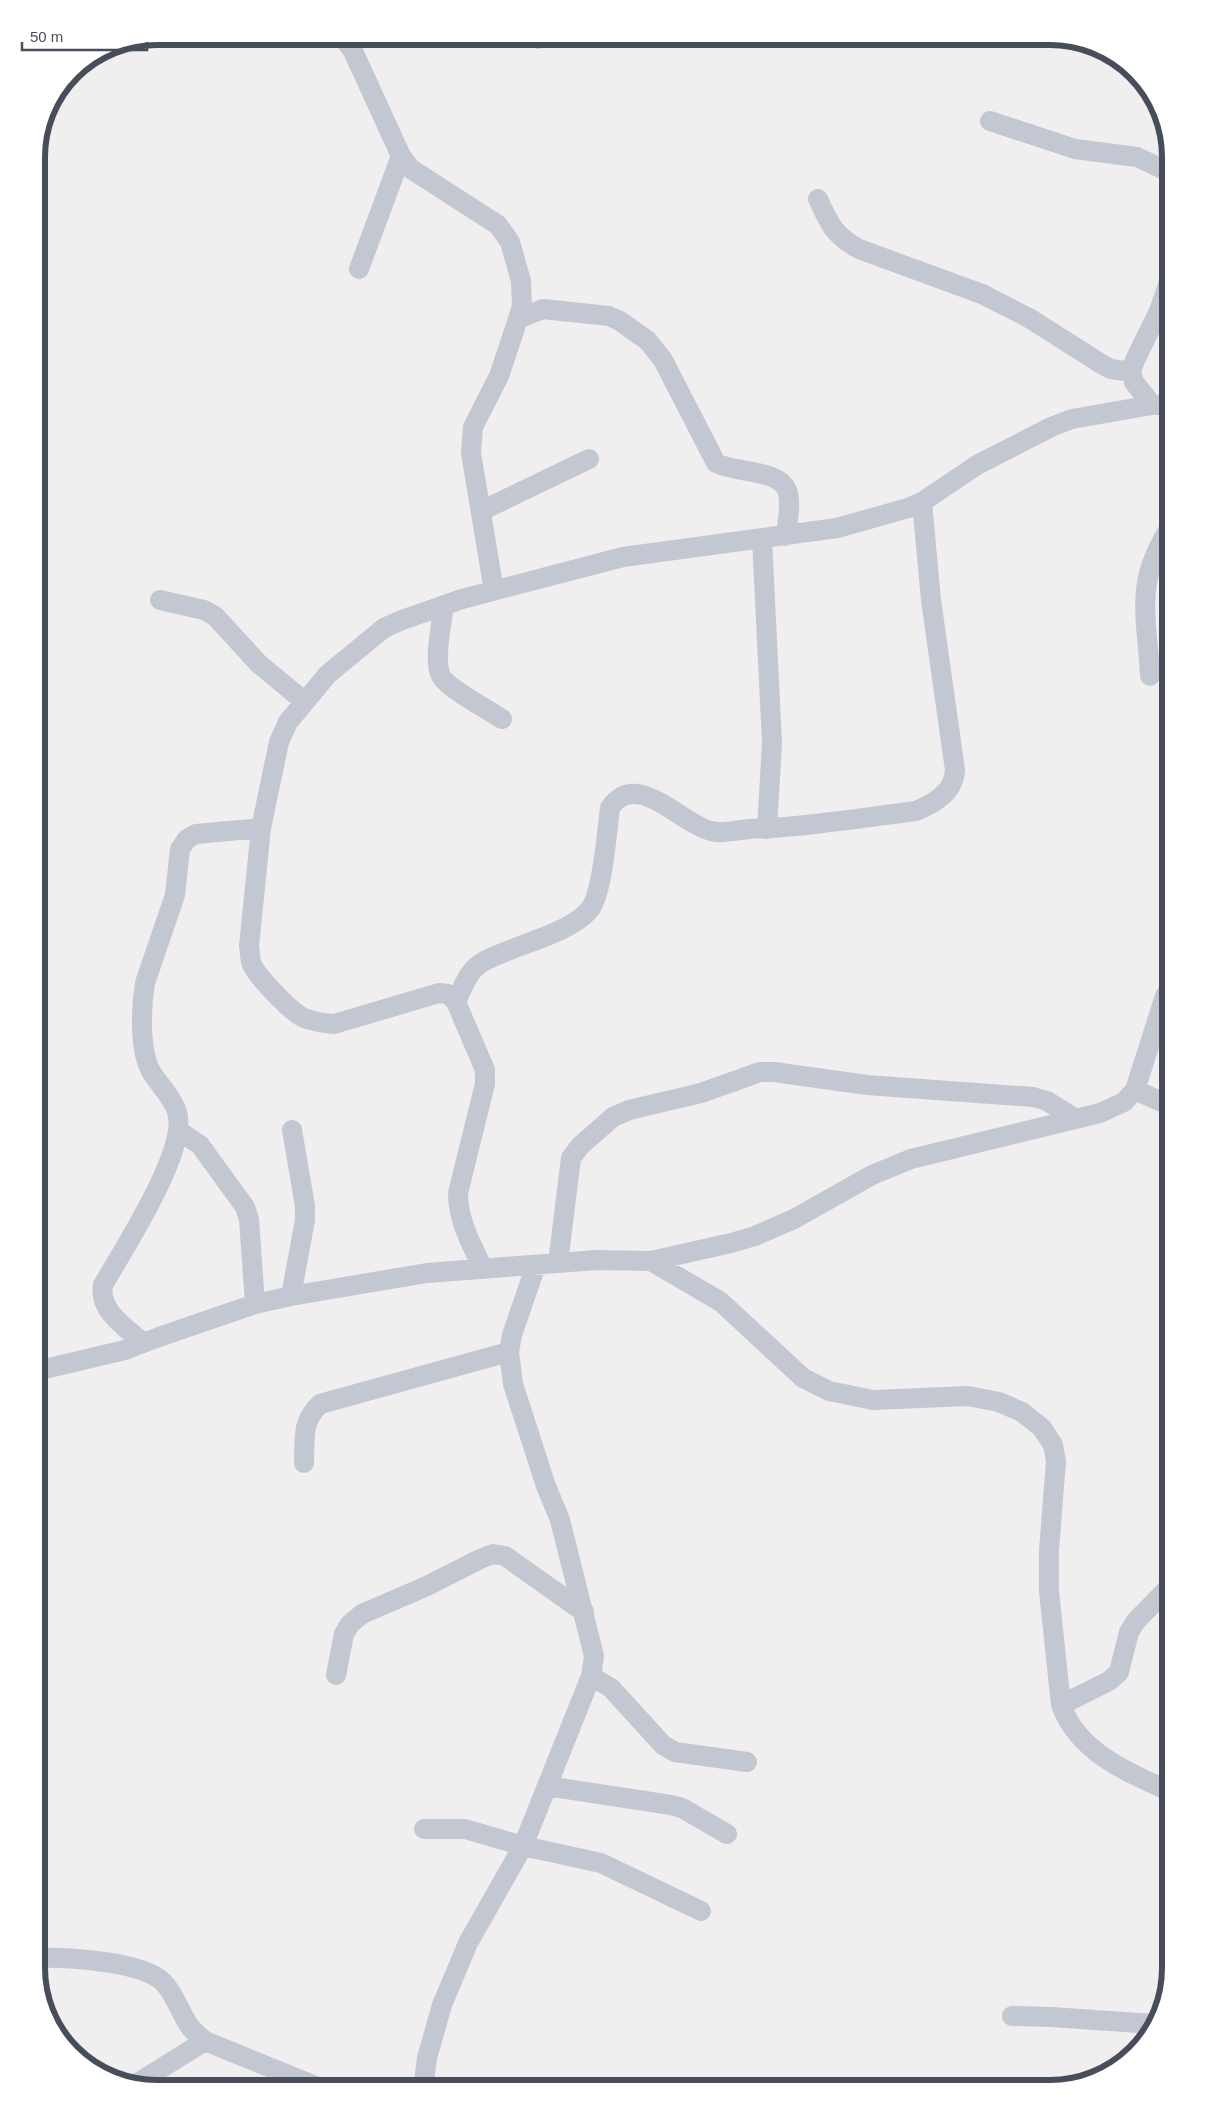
<svg xmlns="http://www.w3.org/2000/svg" width="1207" height="2125" font-family="Helvetica,sans-serif">
	<style>
		.lines { fill: none; stroke-linecap: round; stroke-linejoin: round }
		.minor { stroke: #c2c7d2; stroke-width: 20 }
		.rim { fill: none; stroke: #474d5a; stroke-width: 6 }
	</style>
	<rect width="100%" height="100%" fill="#f0eeee"/>
	<g class="lines">
		<path class="minor" d="M342 36 353 51 401 156 411 169 498 225 510 242 521 281 522 306 518 319 499 376 473 427 471 453 494 591
			M538 39 541 36
			M990 121 1075 149 1137 157 1171 173
			M818 199C829 224 835 236 859 249L982 294 1029 318 1103 365 1111 369 1131 372
			M359 269 401 156
			M518 319 543 309 609 316 620 321 648 341 663 360 716 463C735 473 778 469 787 490 792 503 787 522 786 536
			M1152 405 1134 382 1131 372 1135 360 1159 311 1171 276
			M481 511 589 459
			M762 539 772 743 767 829
			M160 600 204 610 215 616 259 664 305 702
			M444 605C442 622 433 661 441 676 447 688 489 710 502 719
			M1150 676C1149 647 1142 611 1147 583 1150 564 1160 543 1171 526
			M456 1002C462 989 468 971 481 963 508 946 575 934 592 906 603 887 607 831 610 808 638 767 683 828 716 832 726 833 739 830 750 829 805 827 861 818 916 811 935 803 954 792 955 770L931 600 922 502
			M1135 1090 1171 1106
			M179 1131 200 1145 245 1207 249 1219 255 1304
			M651 1261 721 1302 803 1378 829 1391 873 1400 968 1396 999 1402 1022 1412 1042 1428 1053 1445 1056 1461 1049 1550V1591L1061 1705C1079 1753 1127 1772 1171 1792
			M558 1263 571 1158 580 1146 613 1117 629 1110 701 1093 760 1072H774L867 1085 1033 1097 1047 1101 1076 1119
			M483 1269C471 1243 458 1221 458 1193L485 1084V1070L456 1002 448 994 439 993 334 1024C323 1023 314 1022 304 1018 291 1012 255 975 251 962 250 957 250 951 249 946L261 828 279 742 288 722 328 674 384 628 402 620 462 599 623 557 837 528 908 508 922 502 977 465 1051 427 1072 419 1152 405H1171
			M291 1296 305 1220V1206L292 1130
			M143 1343C126 1327 98 1311 103 1285 123 1250 189 1149 177 1112 174 1100 159 1084 152 1073 139 1052 141 1008 145 983L175 895 180 849 187 839 196 834 261 828
			M36 1371 125 1350 159 1337 255 1304 291 1296 427 1273 597 1260 651 1261 731 1243 755 1236 794 1219 872 1175 911 1159 1100 1113 1124 1102 1135 1090 1165 996 1171 987
			M304 1463C305 1439 301 1422 320 1404L509 1352
			M336 1675 344 1634 350 1624 362 1614 427 1586 480 1559 493 1554 505 1556 584 1612
			M591 1676 611 1688 663 1745 675 1752 747 1762
			M1061 1705 1109 1681 1119 1672 1129 1632 1136 1621 1171 1585
			M547 1786 671 1805 682 1808 727 1834
			M424 1829H465L523 1846 601 1863 701 1911
			M36 1958C65 1957 142 1961 163 1982 176 1995 180 2014 191 2028 195 2033 201 2037 205 2041L323 2089
			M1012 2016 1051 2017 1154 2024
			M136 2084 205 2041
			M423 2089 427 2058 442 2005 468 1943 523 1846 591 1676 594 1656 560 1520 546 1486 513 1384 509 1352 512 1335 536 1265"/>
	</g>
	<path d="M0 0H1207V2125H0ZM157 45H1050A112 112 0 0 1 1162 157V1968A112 112 0 0 1 1050 2080H157A112 112 0 0 1 45 1968V157A112 112 0 0 1 157 45Z" fill="#fff" fill-rule="evenodd"/>
	<path class="rim" d="M157 45H1050A112 112 0 0 1 1162 157V1968A112 112 0 0 1 1050 2080H157A112 112 0 0 1 45 1968V157A112 112 0 0 1 157 45Z"/>
	<path d="M22 42v8h125v-8" fill="none" stroke="#474d5a" stroke-width="2.5"/>
	<text x="30" y="42" font-size="15" fill="#474d5a" stroke="#ffffff" stroke-width="4" paint-order="stroke">50 m</text>
</svg>
